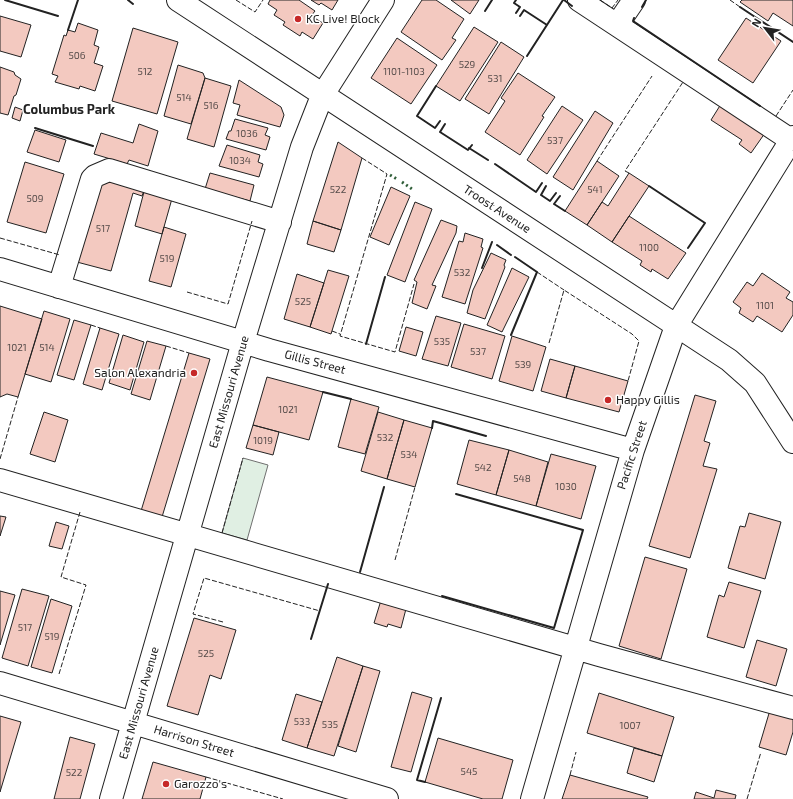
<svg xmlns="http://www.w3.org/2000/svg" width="793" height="799" font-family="'Exo 2',sans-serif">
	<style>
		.green { fill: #e0efe3; stroke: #6f6f6f }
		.building { fill: #f3c9c0; stroke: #222 }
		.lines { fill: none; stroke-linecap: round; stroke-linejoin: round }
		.minor-casing { stroke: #222; stroke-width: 24 }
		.minor { stroke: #fff; stroke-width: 22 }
		.hedge { stroke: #2f5e38; stroke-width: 3; stroke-dasharray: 2 3; stroke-linecap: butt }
		.fence { stroke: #222; stroke-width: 1; stroke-dasharray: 5 2; stroke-linecap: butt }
		.wall { stroke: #222; stroke-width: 2 }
		.poi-dot { fill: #c62828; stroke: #fff; stroke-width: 1.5 }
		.labels { text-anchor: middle; stroke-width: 3; stroke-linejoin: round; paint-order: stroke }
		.number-label { font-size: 10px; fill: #564c4a }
		.poi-label { font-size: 12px; fill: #222; stroke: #fff; text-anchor: start }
		.street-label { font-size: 12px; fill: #222; stroke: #fff }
		.neighbourhood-label { font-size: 13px; font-weight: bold; fill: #222; stroke: #fff }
	</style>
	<rect width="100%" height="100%" fill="#fff"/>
	<path class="green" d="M243 458 268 465 247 540 222 533Z"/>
	<path class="building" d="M270 0H299L315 11 311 16 323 23 313 39 302 32 300 36 283 25 285 22 274 15 277 10 268 4Z
		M311 0H338L332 10 321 3 319 5Z
		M422 0H436L464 19 452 38 456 40 442 60 401 32Z
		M451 0H479L470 14Z
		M742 0H793V26L773 13 768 21 740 2Z
		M0 16 31 25 21 57 0 51Z
		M746 18 781 41 753 83 718 60Z
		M78 23 98 30 94 45 99 47 94 63 103 66 95 91 80 86 79 89 55 82 58 76 52 74 64 35 66 36 68 30 75 32Z
		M474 27 498 42 460 101 436 86Z
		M133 28 178 42 157 114 112 101Z
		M397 38 437 65 411 104 371 78Z
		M501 42 524 57 489 114 465 99Z
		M178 65 203 73 205 78 191 124 164 116Z
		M0 67 14 72 15 75 21 79 16 95 14 96 8 115 0 113Z
		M518 73 555 97 542 116 544 117 520 155 485 132 505 101 501 98Z
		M205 78 231 86 214 147 187 139Z
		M239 80 281 107 284 115 280 127 237 115 240 105 233 103Z
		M721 104 765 133 751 153 739 144 742 140 711 120Z
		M562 106 583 120 547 174 527 160Z
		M15 107 23 110 20 121 12 118Z
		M595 111 613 123 573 190 553 177Z
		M235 119 268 128 265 135 270 137 266 150 226 139 229 131H231Z
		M139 124 158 131 148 166 129 160 127 164 94 154 101 133 133 143Z
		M35 130 66 140 59 162 27 152Z
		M338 142 362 158 341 230 313 221Z
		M227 145 260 155 258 162 263 164 259 177 219 166Z
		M597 161 619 176 587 225 565 211Z
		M25 162 64 174 46 233 7 222Z
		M210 173 254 185 250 201 205 189Z
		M629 173 649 186 612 242 587 225 602 202 608 206Z
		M113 178 145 188 142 196 133 193 111 271 73 261 96 186Z
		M391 187 410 196 389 245 370 237Z
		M145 188 173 195 162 234 135 226Z
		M415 202 432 209 405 282 387 275Z
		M629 216 686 253 668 279 652 269 651 272 640 265 642 261 612 242Z
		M441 220 457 226 456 233 432 285 436 286 427 309 412 303 417 282 414 280Z
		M313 221 341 230 334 252 307 244Z
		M164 227 186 234 171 287 149 281Z
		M465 233 483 239 481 247 483 248 465 304 442 297 459 241 463 242Z
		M491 253 506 260 504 265 505 267 485 319 467 313 473 290Z
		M512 268 529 277 502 332 487 325Z
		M328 270 349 276 331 334 310 327Z
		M762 273 790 292 786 298 793 302V315L782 332 757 316 753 322 739 313 741 308 733 302 747 282 753 286Z
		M297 274 324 283 310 327 284 319Z
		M0 306 42 319 18 397 7 394 0 397Z
		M44 311 70 319 51 382 25 374Z
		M436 316 461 323 448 366 422 359Z
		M74 320 91 325 74 380 57 375Z
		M464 324 505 336 492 379 451 367Z
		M406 327 423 332 416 356 399 351Z
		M100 328 119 334 102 390 83 384Z
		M123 335 144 342 130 390 109 383Z
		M512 336 546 347 533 391 499 381Z
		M147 341 166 346 150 400 131 394Z
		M189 353 210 359 162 517 141 511Z
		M550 359 575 366 566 398 541 391Z
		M575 366 628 381 619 412 566 398Z
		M267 377 323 392 309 440 253 425Z
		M695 395 716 401 704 441 710 443 703 466 717 469 690 558 649 546Z
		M351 399 379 407 365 454 338 447Z
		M44 412 68 420 55 462 30 454Z
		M378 412 404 420 387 479 361 471Z
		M404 420 432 428 415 487 387 479Z
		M253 425 279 432 273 455 246 448Z
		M469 440 509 450 496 495 457 484Z
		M509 450 548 462 536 506 496 495Z
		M551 454 596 466 581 519 536 506Z
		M749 513 781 522 765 579 728 568 740 526 745 527Z
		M0 516 6 517 0 536Z
		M56 522 69 526 62 549 49 546Z
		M645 557 687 569 661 659 619 646Z
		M729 582 761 591 744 648 707 637 719 595 724 597Z
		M22 589 49 596 28 666 2 658Z
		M0 591 15 595 0 645Z
		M382 597 407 605 401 628 388 624 387 627 374 623Z
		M51 599 72 606 52 673 31 667Z
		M194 618 236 630 221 679 210 675 198 715 167 706Z
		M757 640 787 649 776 686 746 677Z
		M337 657 363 666 334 756 307 748Z
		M363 666 380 671 356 752 338 746Z
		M412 692 432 698 411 772 391 767Z
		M599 693 674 717 662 756 587 733Z
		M296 694 322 702 307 748 282 740Z
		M770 710 793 717V732L786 755 759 747Z
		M0 716 21 722 0 792Z
		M70 737 95 744 80 799H54Z
		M438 738 513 760 502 799H483L425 782Z
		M634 748 662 756 654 782 627 773Z
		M153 762 206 777 200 799H142Z
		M570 775 648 797 647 799H562Z
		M716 790 736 795 735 799H694L696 792 714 798Z"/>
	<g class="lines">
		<g class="minor-casing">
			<path id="minor" d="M178 0 729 360 755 383 793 442
				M579 0 791 140
				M617 25 634 0
				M0 269 269 350 633 450
				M59 287 92 179 95 176 109 170 280 222
				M0 480 599 655 793 708
				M0 683 387 799
				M111 799 243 342 302 147 322 96 383 0
				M532 799 633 450 676 326 793 137"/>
		</g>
		<use href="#minor" class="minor"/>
		<path class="hedge" d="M390 175 397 179
			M402 182 412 189"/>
		<path class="fence" d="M236 0 255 12 263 0
			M600 0 612 8 618 0
			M730 0 740 7
			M776 116 793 90
			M362 158 387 174 340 336 395 352 414 284
			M597 161 652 76
			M629 173 625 171 683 82
			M0 238 60 255
			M537 272 564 290
			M187 292 228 304 252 221
			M91 325 100 328
			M332 331 340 334
			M549 343 564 290 632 334 639 341 628 381
			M166 346 189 353
			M0 459 18 397
			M222 533 243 458
			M395 560 415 487
			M223 622 193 614 204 578 320 611
			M59 674 86 585 61 577 80 512
			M570 775 576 752
			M206 777 283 799
			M747 799 761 752"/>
		<path class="wall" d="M5 0 58 16
			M128 0 133 4
			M564 0 572 6
			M642 7 646 0
			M740 7 793 42
			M485 11 492 0
			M516 13 520 7 514 3 516 0
			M520 16 524 10 547 25
			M634 18 633 21 760 106
			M68 30 78 0
			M527 56 563 0
			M436 86 417 116 435 128 440 121
			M445 124 440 132 468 150 472 145
			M35 128 93 146
			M469 148 488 160
			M495 164 536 192 542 183
			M546 186 541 195 550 201 556 193
			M649 186 705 223 688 248
			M560 196 554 204 565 211
			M497 245 511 255
			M482 268 492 242
			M511 335 537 272 515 257
			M366 344 385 277
			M323 392 351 399
			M432 428 433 421 486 436
			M360 572 384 487
			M442 596 554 628 583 530 456 494
			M311 639 328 584
			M425 782 417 780 441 698"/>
	</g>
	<g class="poi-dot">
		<circle cx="298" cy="19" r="4"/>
		<circle cx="194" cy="373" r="4"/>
		<circle cx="608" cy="400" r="4"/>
		<circle cx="166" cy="784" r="4"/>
	</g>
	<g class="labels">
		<g class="number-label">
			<text x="77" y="59">506</text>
			<text x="467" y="68">529</text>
			<text x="145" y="75">512</text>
			<text x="404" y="75">1101-1103</text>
			<text x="495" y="82">531</text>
			<text x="184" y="101">514</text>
			<text x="211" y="109">516</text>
			<text x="247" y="137">1036</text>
			<text x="555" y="144">537</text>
			<text x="240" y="164">1034</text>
			<text x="338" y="193">522</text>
			<text x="595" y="193">541</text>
			<text x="35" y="202">509</text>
			<text x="103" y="232">517</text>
			<text x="649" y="251">1100</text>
			<text x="167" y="262">519</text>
			<text x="462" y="276">532</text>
			<text x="303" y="305">525</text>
			<text x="765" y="309">1101</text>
			<text x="442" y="345">535</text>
			<text x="17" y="351">1021</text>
			<text x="47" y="351">514</text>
			<text x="478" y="355">537</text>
			<text x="523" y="368">539</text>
			<text x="288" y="413">1021</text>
			<text x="385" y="441">532</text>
			<text x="263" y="444">1019</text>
			<text x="409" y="458">534</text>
			<text x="483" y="471">542</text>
			<text x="522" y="482">548</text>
			<text x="566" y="490">1030</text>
			<text x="25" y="631">517</text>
			<text x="52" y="640">519</text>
			<text x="206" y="657">525</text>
			<text x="302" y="725">533</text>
			<text x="330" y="728">535</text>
			<text x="630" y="729">1007</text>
			<text x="469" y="775">545</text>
			<text x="74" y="776">522</text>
		</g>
		<g class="poi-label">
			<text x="306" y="23">KC Live! Block</text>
			<text x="186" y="377" text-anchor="end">Salon Alexandria</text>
			<text x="616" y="404">Happy Gillis</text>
			<text x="174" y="788">Garozzo's</text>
		</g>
		<g class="street-label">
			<text transform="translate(497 209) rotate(33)" y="4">Troost Avenue</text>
			<text transform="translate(315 362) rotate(15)" y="4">Gillis Street</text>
			<text transform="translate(229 392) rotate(-74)" y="4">East Missouri Avenue</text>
			<text transform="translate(632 455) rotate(-72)" y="4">Pacific Street</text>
			<text transform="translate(139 703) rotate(-74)" y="4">East Missouri Avenue</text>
			<text transform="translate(194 741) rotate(17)" y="4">Harrison Street</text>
		</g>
		<g class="neighbourhood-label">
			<text x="69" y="114">Columbus Park</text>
		</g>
	</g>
	<g transform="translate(765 28) rotate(301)" stroke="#ffffff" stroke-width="3" paint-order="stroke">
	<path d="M0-3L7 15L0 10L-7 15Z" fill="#222222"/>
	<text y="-6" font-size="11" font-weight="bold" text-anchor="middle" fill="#222222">N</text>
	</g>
</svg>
